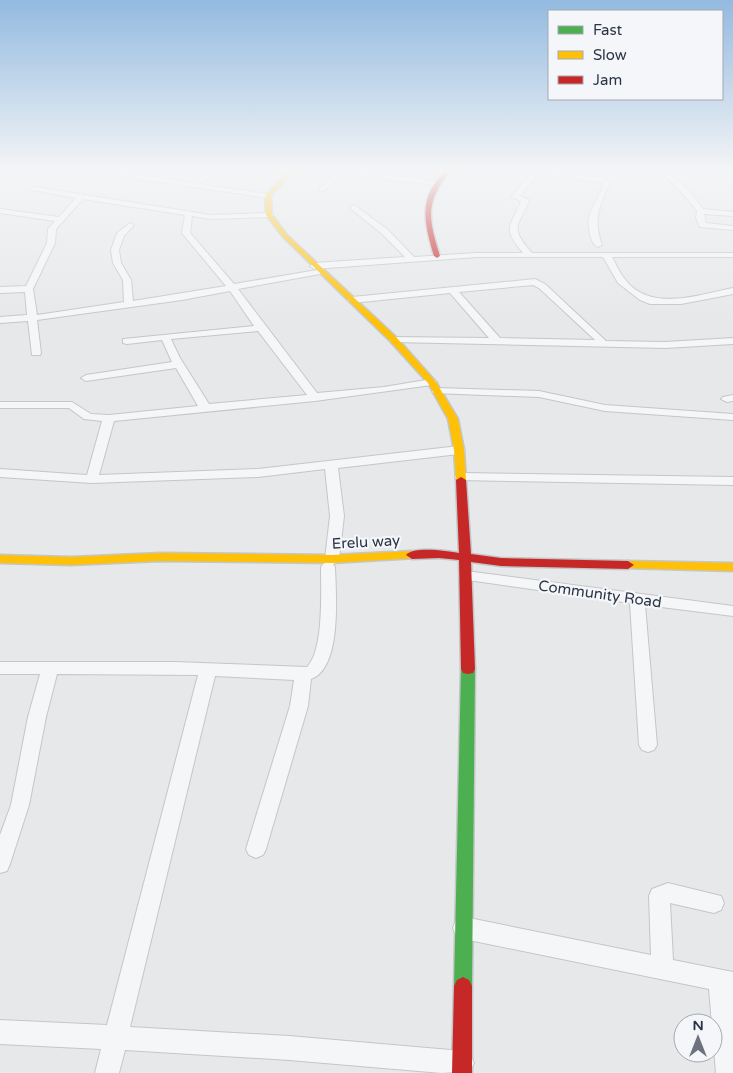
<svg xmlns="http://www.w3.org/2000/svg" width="733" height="1073" font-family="'Varela Round',sans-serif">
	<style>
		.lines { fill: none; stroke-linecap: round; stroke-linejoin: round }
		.street-casing { stroke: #c4c6c8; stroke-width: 2 }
		.fast-casing { stroke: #c4c6c8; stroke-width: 3 }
		.slow-casing { stroke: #c4c6c8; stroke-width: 3 }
		.jam-casing { stroke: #c4c6c8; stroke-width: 3 }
		.street { fill: #f5f6f7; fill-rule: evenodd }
		.fast { fill: #4caf50; fill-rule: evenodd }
		.slow { fill: #ffc107; fill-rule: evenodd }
		.jam { fill: #c62828; fill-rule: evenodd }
		.labels { text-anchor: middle; stroke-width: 4.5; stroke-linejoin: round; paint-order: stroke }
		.street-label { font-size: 15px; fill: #2b3445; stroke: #f4f6f9 }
	</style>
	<rect width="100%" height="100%" fill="#e6e8ea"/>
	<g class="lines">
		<g class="street-casing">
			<path id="street" d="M104 172H118L192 183 209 172H216L200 184 268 194 272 196 268 198 107 174Z
				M337 172H357L435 181 438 183 435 185 343 174 323 191H319V189Z
				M533 172H551L605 178 610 183C599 205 593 221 602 245L598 247C594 245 593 243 591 238 582 211 600 203 603 182L538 174 520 196 529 200C519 227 508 226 532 253H733V257H612C616 264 619 272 624 278 649 313 698 295 733 288V294L681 304H650L640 300 618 283 603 257H477L314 269 310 266 314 263 405 257 381 233 351 209V205H354L387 229 414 257 477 253H523C501 227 511 227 521 201L511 197Z
				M661 172H668L688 189 703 209 733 212V216L704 214 706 223 733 226V230L700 227 696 218 697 211 682 193Z
				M727 172H733V175L728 173Z
				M35 187 211 215 272 213 273 215 269 217 211 219 192 216 190 233 234 284 323 269V273L320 274 238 289 317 393 384 387 432 379 437 382 432 385 315 401 114 421 99 475 258 469 459 446 465 450 459 454 338 468 344 516 339 559 337 562 333 564 335 567C336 594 342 669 311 679L308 706 266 849 263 855 256 858 249 855 246 849 290 706 294 680 215 676 130 1027 289 1036 462 1051 470 1055 474 1063 470 1071 442 1073 289 1060 125 1050 119 1073H95L101 1049 0 1044V1020L107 1025 198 675 57 674 46 717 29 805 10 864 7 871 0 873V835L11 805 28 717 40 674H0V662H175L307 667C324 650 321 591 321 567L323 564 327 562 325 559 330 516 325 469 258 477 92 483 0 477V469L87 475 102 421 84 419 69 408H0V402H72L91 414 109 415 198 406 176 368 86 381 81 378 86 375 172 362 162 340 127 344 123 343V339L254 326 230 291 182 300 37 320 41 353 40 355H32L28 321 0 323V317L27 315 25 292 0 293V287L26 286 47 243 48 229 55 221 0 213V209L59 217 76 198 33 190 31 189ZM83 199 185 215 182 233 226 286 133 301 131 280 121 263 119 250 124 236 134 225 130 223 117 233 111 250 113 263 123 280 124 302 37 315 33 289 55 243 56 229ZM258 331 307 395 209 404 180 358 171 339Z
				M535 279 545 284 606 341 665 342 733 338V344L665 348 393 342 389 341V337L489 338 450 293 352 303 347 300 352 297ZM533 285 539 288 595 340 500 338 459 292Z
				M437 388 539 391 605 405 733 414V420L605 411 539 397 433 393 432 391Z
				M733 395V401L727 402 721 399 723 397Z
				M461 473 733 477V485L457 480 455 477 457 474Z
				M466 571 733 606V616L645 605 657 745 654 750 648 752 642 750 639 745 630 603 461 579 459 576 461 573Z
				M668 883 721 896 724 903 721 910 714 913 670 903 673 960 733 972V1073H716L709 989 464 939 456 936 453 928 456 920 464 917 651 955 649 896 652 889Z"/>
		</g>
		<g class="fast-casing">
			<path id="fast" d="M468 664 473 665 475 669 472 986 469 992 463 995 457 992 454 986 461 669 463 665Z"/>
		</g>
		<g class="slow-casing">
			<path id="slow" d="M287 172H293L271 196 272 215 287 235 396 337 436 382 458 419 464 450 466 480 465 482H457L456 480 454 450 448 419 428 383 390 341 283 237 266 215 265 196Z
				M412 551 418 555 416 558 332 563 160 561 71 565 0 563V555L71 557 160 553 332 555Z
				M628 561 733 563V571L624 568 622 565 624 562Z"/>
		</g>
		<g class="jam-casing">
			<path id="jam" d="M444 172H450C424 203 429 220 440 256L437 258 434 256C424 222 418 199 444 172Z
				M461 477 466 480 471 554 501 558 628 561 634 565 628 569 501 566 471 562 475 669 473 673 468 674 463 673 461 669 459 560 439 558 412 559 406 555C414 546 447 551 459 553L456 480Z
				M463 977 469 980 472 986V1073H452L454 986 457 980Z"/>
		</g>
		<use href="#street" class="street"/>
		<use href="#fast" class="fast"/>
		<use href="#slow" class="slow"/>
		<use href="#jam" class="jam"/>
	</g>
	<linearGradient id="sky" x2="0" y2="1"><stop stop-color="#93bae0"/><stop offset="0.53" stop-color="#f4f5f6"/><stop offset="1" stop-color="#f4f5f6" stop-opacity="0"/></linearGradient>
	<rect width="733" height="322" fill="url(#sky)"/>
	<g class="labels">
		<g class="street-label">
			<text transform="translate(366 542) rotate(-3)" y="5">Erelu way</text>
			<text transform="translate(600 594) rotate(8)" y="5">Community Road</text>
		</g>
	</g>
	<rect x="548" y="10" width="175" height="90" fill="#f4f6f9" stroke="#a4a8b1"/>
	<rect x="558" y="26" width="25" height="8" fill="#4caf50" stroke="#a4a8b1"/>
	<text x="593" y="35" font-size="15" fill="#2b3445">Fast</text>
	<rect x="558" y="51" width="25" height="8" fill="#ffc107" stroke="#a4a8b1"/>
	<text x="593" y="60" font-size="15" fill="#2b3445">Slow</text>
	<rect x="558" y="76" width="25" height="8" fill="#c62828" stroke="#a4a8b1"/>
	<text x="593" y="85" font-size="15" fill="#2b3445">Jam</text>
	<g transform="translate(698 1038)"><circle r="24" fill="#f4f6f9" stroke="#a4a8b1"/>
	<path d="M0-4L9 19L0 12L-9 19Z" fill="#6c737f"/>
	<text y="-8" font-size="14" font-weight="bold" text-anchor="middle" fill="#2b3445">N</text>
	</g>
</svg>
